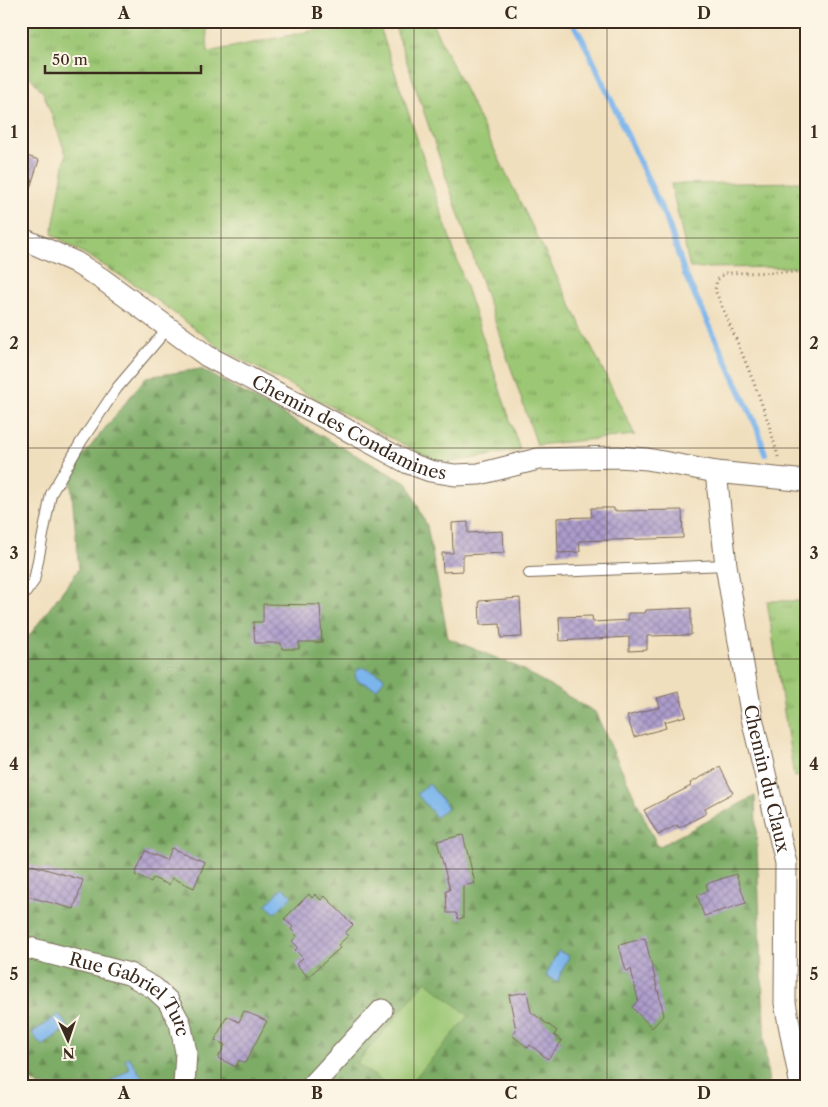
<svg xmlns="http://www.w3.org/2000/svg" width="828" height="1107" font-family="'Libre Caslon Text',serif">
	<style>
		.grass { fill: url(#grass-tufts); stroke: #6c7849 }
		.forest { fill: url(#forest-firs); stroke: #5c6b42 }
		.pitch { fill: #9cc774; stroke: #6c7849 }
		.water { fill: #7cb5ec; stroke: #5c7085 }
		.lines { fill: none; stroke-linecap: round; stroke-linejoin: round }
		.stream { stroke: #7cb5ec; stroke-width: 6 }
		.building { fill: url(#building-cross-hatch) }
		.service-casing { stroke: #7a6956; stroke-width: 12 }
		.minor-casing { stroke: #7a6956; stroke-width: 23 }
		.path { stroke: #7a6956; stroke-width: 3; stroke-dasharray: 1 4; stroke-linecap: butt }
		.service { stroke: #fff; stroke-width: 10 }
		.minor { stroke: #fff; stroke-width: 21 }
		.grid { fill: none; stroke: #3b2a1e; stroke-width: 1; stroke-opacity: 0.55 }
		.labels { text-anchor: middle; stroke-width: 4; stroke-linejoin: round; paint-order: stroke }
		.street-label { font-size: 18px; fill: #3b2a1e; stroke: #fcf5e5 }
		.neatline { fill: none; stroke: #3b2a1e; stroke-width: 2 }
		.grid-label { font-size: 16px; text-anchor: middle; font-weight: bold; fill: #3b2a1e }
	</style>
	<defs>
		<pattern id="grass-tufts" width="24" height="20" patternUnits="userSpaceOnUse" patternTransform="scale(1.25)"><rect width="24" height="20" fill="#9cc774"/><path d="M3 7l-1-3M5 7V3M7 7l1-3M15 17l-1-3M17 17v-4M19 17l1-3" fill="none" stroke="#80a25f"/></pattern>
		<pattern id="forest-firs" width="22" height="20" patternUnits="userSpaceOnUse" patternTransform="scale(1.25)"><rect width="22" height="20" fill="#7dac66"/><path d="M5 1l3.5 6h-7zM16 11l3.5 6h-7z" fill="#688c53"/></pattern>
		<pattern id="building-cross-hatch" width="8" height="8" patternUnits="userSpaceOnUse" patternTransform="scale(1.25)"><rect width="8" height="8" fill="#ac9ccc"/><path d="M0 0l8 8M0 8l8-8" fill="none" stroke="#8d7fa5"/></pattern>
	</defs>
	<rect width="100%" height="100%" fill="#fcf5e5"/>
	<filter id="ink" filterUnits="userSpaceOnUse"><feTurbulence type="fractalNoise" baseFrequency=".02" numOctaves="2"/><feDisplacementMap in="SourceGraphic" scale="10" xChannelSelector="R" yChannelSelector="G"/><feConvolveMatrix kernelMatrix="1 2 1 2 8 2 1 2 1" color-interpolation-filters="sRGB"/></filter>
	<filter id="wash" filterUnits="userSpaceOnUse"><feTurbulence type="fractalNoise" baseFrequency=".0096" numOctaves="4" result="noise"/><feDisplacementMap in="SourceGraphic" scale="20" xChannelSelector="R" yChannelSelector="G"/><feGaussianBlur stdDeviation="1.12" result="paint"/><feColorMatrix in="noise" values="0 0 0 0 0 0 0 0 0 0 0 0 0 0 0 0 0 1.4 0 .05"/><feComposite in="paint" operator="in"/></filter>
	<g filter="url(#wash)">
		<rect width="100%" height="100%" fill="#f0dfbd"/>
		<path class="grass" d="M21 21H206L208 52 360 21H378L520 450 441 464 223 350 141 288 52 234 66 154 43 92 21 66Z
			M393 21H431L635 435 537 445Z
			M807 182V267L690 268 671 184Z
			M767 601H807V775L794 777Z"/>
		<path class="forest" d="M201 369 408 484 427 526 448 638 518 667 595 712 658 847 755 796 765 1048 769 1086H39L21 1073V639L29 636 79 569 70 472 146 377Z"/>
		<path class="pitch" d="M426 981 469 1016 408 1086H388L357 1063Z"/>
		<path class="water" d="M362 667 383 676 384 679 377 689 357 680 355 675 357 670Z
			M429 784 448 807 436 817 417 794Z
			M283 887 292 896 275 913 266 905Z
			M558 951 569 956 557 982 546 976Z
			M59 1014 68 1027 42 1046 32 1033Z
			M129 1057 143 1079 133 1086H111L109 1082 130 1069 125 1060Z"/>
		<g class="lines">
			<path class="stream" d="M572 21 587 48 668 223 685 274 757 427 765 454"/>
		</g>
		<g id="blocks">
			<path class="building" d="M21 154 39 160 25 204 21 203Z
				M591 508H614V511L682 510 683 538 579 541 580 552 558 553 557 518 592 517Z
				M468 522V533L503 531 504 553 463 555V571L443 572 442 553H453L452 523Z
				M520 598 522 637 501 638 500 624 480 625 479 601Z
				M263 604 320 605 322 642H299V649H282L281 643H255L253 622H263Z
				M691 608V635L647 636V650L629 651V637L560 641 559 617 592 616 593 622 628 620V613H645L646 610Z
				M679 692 686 716 664 722 666 728 634 737 627 716 660 707 657 698Z
				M720 767 733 793 705 808 707 813 679 828 677 825 658 835 644 810 691 786 690 783Z
				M463 835 475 883 463 886V918L458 919 456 913H447L446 891 450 890 437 841Z
				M171 848 205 862 194 888 172 878 169 885 153 878 151 882 135 875 145 851 166 860Z
				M21 862 83 880 74 909 26 896 21 891Z
				M736 874 746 903 704 916 697 895 708 891 706 884Z
				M309 894 312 898 315 894 321 900 325 896 353 925 345 933 348 936 338 945 340 948 308 977 296 964 303 958 295 950 298 947 292 941 297 936 291 929 293 927 284 919Z
				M645 938 664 1015 652 1028 632 1007 638 1000 631 969 626 971 619 945Z
				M527 992 531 1012 557 1031 554 1035 562 1041 548 1059 530 1045 528 1048 512 1035 516 1030 509 995Z
				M244 1011 267 1021 245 1063 239 1060 236 1067 218 1058 225 1045 215 1040 227 1016 239 1022Z"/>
		</g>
	</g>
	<g filter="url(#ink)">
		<use href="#blocks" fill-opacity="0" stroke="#7a6956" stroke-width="1"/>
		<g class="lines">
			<g class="service-casing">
				<path id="service" d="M529 573 726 565
					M21 599 34 581 51 494 81 442 117 388 168 328"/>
			</g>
			<g class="minor-casing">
				<g id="minor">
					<path id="s1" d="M21 238 75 262 102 279 207 356 327 419 408 463 430 471 455 475 479 474 538 459 618 457 647 459 716 472 807 481"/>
					<path id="s2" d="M716 472 726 565 752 718 786 863 785 1003 801 1086"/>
					<path id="s3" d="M21 946 129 974 154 988 168 1001 180 1023 186 1052 184 1086"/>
					<path d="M312 1086 382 1010"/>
				</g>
			</g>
			<path class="path" d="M778 457C764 400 738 345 715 290L717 280 725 273 807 272"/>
			<use href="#service" class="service"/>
			<use href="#minor" class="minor"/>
		</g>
	</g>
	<path class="grid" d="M221 21V1086M414 21V1086M607 21V1086M21 238H807M21 448H807M21 659H807M21 869H807"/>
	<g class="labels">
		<g class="street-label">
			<text dy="6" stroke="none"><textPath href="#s1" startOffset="381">Chemin des Condamines</textPath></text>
			<text dy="6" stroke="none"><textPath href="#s2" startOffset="311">Chemin du Claux</textPath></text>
			<text dy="6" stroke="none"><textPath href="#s3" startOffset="124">Rue Gabriel Turc</textPath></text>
		</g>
	</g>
	<rect width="828" height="1107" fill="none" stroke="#fcf5e5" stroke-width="55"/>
	<g transform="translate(68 1040) rotate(177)" stroke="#fcf5e5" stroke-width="4" paint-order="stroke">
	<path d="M0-4L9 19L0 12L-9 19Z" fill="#3b2a1e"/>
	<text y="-8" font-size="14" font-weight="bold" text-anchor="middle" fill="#3b2a1e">N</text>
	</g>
	<path d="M45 65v8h156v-8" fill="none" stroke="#3b2a1e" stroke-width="2.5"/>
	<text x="52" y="65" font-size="15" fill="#3b2a1e" stroke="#fcf5e5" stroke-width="4" paint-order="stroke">50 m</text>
	<rect x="28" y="28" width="772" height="1052" class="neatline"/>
	<g class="grid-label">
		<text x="124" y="19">A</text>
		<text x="317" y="19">B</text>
		<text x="511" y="19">C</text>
		<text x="704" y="19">D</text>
		<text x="14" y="138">1</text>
		<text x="814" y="138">1</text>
		<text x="14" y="349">2</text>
		<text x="814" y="349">2</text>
		<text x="14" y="559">3</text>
		<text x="814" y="559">3</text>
		<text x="14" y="770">4</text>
		<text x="814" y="770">4</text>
		<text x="14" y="980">5</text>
		<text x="814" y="980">5</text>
		<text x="124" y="1099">A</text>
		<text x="317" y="1099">B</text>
		<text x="511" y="1099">C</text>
		<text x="704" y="1099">D</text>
	</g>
</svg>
